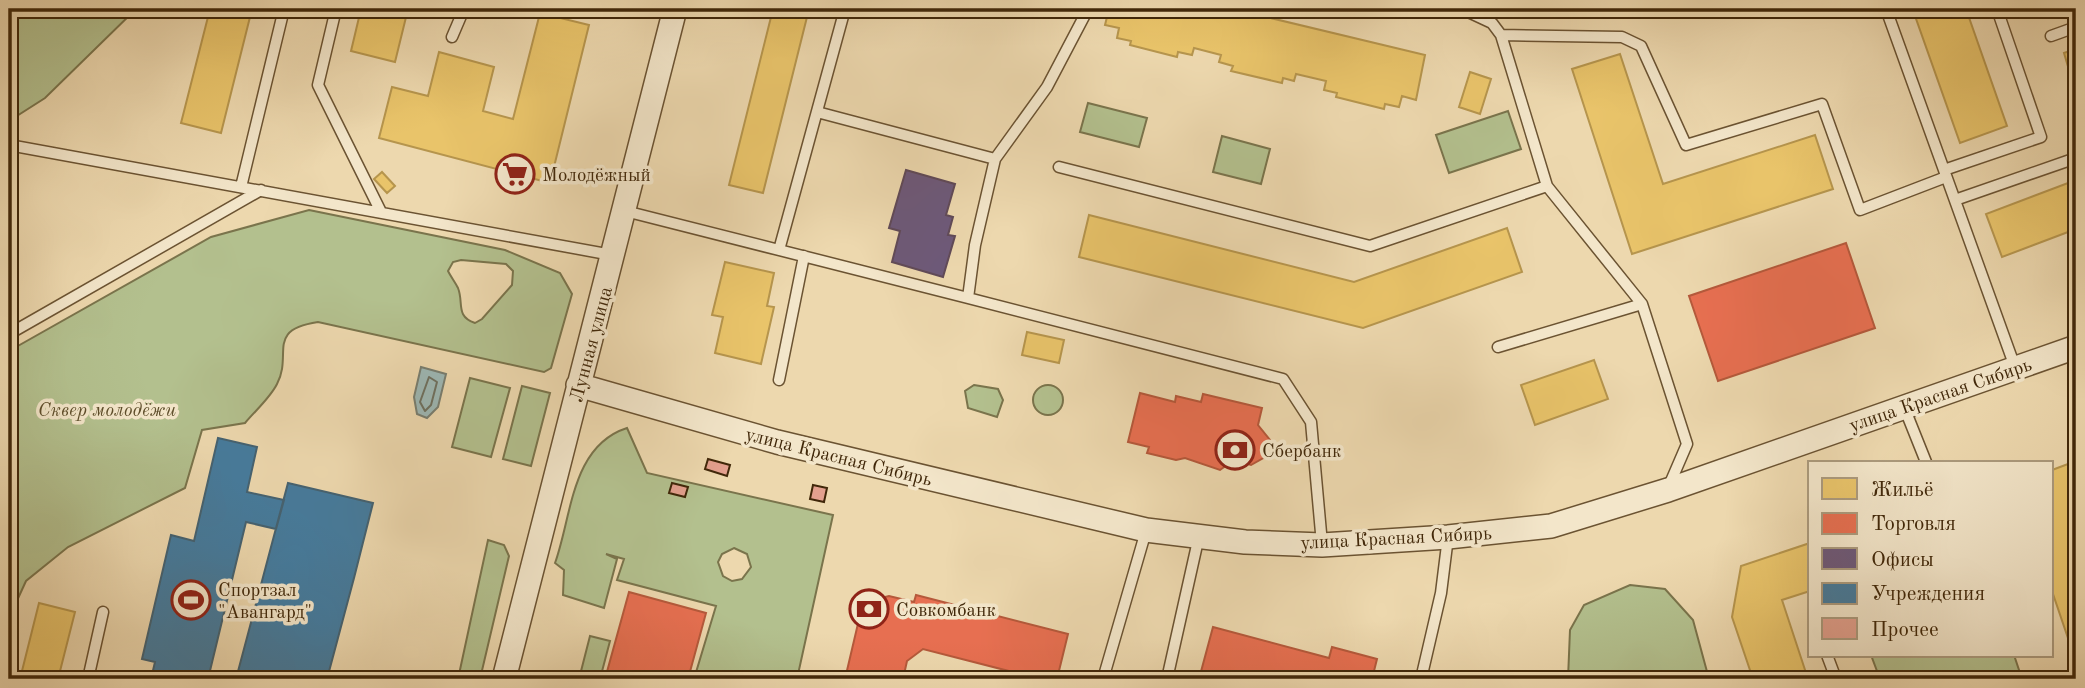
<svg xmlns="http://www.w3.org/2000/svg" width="2085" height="688" font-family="'Old Standard TT',serif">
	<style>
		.green { fill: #b3c08e; stroke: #7a744c; stroke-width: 2; fill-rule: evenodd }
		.water { fill: #9db8b5; stroke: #787e70; stroke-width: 2 }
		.homes { fill: #e9c46a; stroke: #b6954d; stroke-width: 2 }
		.shops { fill: #e76f51; stroke: #b5593b; stroke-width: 2 }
		.offices { fill: #6d597a; stroke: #604a58; stroke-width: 2 }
		.public { fill: #457b9d; stroke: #446271; stroke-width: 2 }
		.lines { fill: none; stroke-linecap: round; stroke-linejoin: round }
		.shore { stroke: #6e705f; stroke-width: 2 }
		.building { fill: #e3a08e; stroke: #402709; stroke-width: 2 }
		.service-casing { stroke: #6b5332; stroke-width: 13 }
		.tertiary-casing { stroke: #6b5332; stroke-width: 26 }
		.service { stroke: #f3e6ca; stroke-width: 10 }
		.tertiary { stroke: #f3e6ca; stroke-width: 23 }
		.labels { text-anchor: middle; stroke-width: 7; stroke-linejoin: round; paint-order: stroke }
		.poi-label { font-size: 19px; fill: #402709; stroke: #f3e6ca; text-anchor: start }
		.street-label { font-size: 19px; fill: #402709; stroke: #f3e6ca }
		.park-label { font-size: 19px; font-style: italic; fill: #5d4d2a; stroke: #f3e6ca }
	</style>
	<rect width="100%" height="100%" fill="#edd8ae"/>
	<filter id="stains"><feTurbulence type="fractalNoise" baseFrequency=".00286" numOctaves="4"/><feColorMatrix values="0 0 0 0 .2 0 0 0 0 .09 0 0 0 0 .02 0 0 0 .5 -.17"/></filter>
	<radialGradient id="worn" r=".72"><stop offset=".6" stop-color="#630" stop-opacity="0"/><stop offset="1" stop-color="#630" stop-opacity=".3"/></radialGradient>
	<path class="green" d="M9 9H136L45 98 9 121Z
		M1088 103 1147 118 1139 147 1080 132Z
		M1508 111 1521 149 1449 173 1436 135Z
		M1222 136 1270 149 1261 184 1213 172Z
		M309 210 505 250 560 273 572 294 551 368 544 372 318 322C265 330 293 354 277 384 270 398 255 411 245 423L202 430 185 488 68 547 26 581 9 618V351L211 237ZM461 260 506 264 513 271 512 285 482 319 475 323C455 316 464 303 458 288 455 282 451 277 448 271L453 262Z
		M470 378 510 388 491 457 452 447Z
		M1033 400a15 15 0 1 1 30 0a15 15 0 1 1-30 0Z
		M974 385 998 389 1003 400 997 417 968 408 965 391Z
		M522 386 550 393 531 466 503 459Z
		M627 428 647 473 833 515 797 679H694L716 606 617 580 624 559 606 554 617 559 604 608 563 595 564 570 555 563C572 516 571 446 627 428ZM734 548 747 554 751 567 742 579 732 581 723 576 718 562 722 554Z
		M488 540 504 545 509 556 480 679H458Z
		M1630 585 1665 589 1693 620 1709 679H1568L1570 630 1584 605Z
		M590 636 610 641 600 679H579Z
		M1871 655H2014L2022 679H1880Z"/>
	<path class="water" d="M421 367 446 374 438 407 427 418 417 414 414 397Z"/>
	<path class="homes" d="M210 9H252L221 133 181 123Z
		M361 9H408L395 62 351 51Z
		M773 9H809L763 193 729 185Z
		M1109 9H1233L1425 55 1416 100 1402 96 1399 107 1385 104 1384 109 1336 97 1337 93 1324 90 1326 81 1296 74 1294 81 1283 78 1282 83 1231 71 1233 66 1219 62 1221 55 1194 48 1192 55 1178 52 1177 57 1130 45 1131 41 1117 38 1119 28 1105 25Z
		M1925 9H1966L2007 126 1960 143 1914 13Z
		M540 13 589 25 550 183 379 138 392 87 428 96 439 52 494 67 483 111 513 119Z
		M2076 49V94L2064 53Z
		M1620 54 1663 184 1815 135 1833 189 1632 254 1572 69Z
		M1470 72 1491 79 1480 114 1459 107Z
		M382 172 395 186 387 193 374 179Z
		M2076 180V229L2002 257 1986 214Z
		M1089 215 1354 282 1507 228 1522 272 1363 328 1079 257Z
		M725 262 774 273 767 306 774 307 761 364 715 353 723 317 712 315Z
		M1027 332 1064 340 1059 363 1022 355Z
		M1594 360 1608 399 1535 425 1521 385Z
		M2076 461V642L2070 644 2052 591V470Z
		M1810 543V591L1782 600 1808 679H1753L1732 617 1741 566Z
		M39 603 75 612 58 679H20Z"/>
	<path class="shops" d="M1846 243 1875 328 1718 381 1689 296Z
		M1140 393 1175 402 1176 396 1201 402 1203 394 1262 408 1258 425 1270 440 1265 457 1251 465 1234 460 1220 470 1185 458 1176 460 1147 453 1149 447 1128 442Z
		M629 592 706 613 688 679H605Z
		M916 595 1068 634 1057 679H1040L923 649 907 661 903 679H845L860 615 868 601 889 596 914 602Z
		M1213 627 1329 658 1332 647 1377 659 1372 679H1199Z"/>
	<path class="offices" d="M906 170 955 184 946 215 953 217 948 235 955 236 943 277 892 262 900 231 889 228Z"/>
	<path class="public" d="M218 438 257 447 247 492 284 500 276 529 246 522 208 679H151L155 662 142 659 171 535 194 541Z
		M288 483 373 503 354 578 327 679H236Z"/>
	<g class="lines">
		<path class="shore" d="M429 377 437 382 431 405 425 411 420 402Z"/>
	</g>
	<path class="building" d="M708 459 730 465 727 476 705 469Z
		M672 483 688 487 685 497 669 493Z
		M813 485 827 488 824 502 810 499Z"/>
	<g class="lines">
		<g class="service-casing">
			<path id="service" d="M336 9 318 85 381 212
				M1462 9 1492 23 1501 35 1547 186 1642 304 1687 444 1668 488
				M1886 9 2015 367
				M1501 35 1622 37 1641 46 1686 145 1822 104 1860 210 1946 177
				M2051 36 2076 27
				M452 37 464 9
				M817 112 995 159
				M9 145 612 255
				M1059 167 1370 246 1547 186
				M1944 170 2041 137 1997 9
				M241 187 284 9
				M1955 200 2076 158
				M625 211 779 250 845 9
				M779 250 968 298 975 245 995 159 1047 87 1088 9
				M968 298 1283 379 1311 422 1322 544
				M9 334 261 190
				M1498 347 1642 304
				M779 380 804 256
				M1904 407 1926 462
				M1827 655 1836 679
				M88 679 103 612
				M1103 679 1146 531
				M1167 679 1199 536
				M1421 679 1441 593 1448 537"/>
		</g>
		<g class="tertiary-casing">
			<path id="tertiary" d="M578 385 777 442 1146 530 1245 542 1322 545 1448 537 1551 526 1668 490 2076 347
				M504 679 675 9"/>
		</g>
		<use href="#service" class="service"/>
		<use href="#tertiary" class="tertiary"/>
	</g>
	<defs>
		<g id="supermarket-ring" transform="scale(2.0125)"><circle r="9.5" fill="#f3e6ca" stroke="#8f2418" stroke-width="1.5"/><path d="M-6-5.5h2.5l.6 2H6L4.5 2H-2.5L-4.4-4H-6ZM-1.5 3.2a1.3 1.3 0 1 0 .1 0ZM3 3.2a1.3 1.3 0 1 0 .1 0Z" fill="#8f2418"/></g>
		<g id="bank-ring" transform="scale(2.0125)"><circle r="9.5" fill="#f3e6ca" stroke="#8f2418" stroke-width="1.5"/><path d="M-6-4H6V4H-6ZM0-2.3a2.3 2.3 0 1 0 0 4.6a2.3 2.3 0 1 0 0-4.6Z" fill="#8f2418"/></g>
		<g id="stadium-ring" transform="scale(2.0125)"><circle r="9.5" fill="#f3e6ca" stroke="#8f2418" stroke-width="1.5"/><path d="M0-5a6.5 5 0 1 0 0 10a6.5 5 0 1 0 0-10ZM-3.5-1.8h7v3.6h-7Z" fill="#8f2418"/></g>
	</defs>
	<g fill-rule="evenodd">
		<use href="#supermarket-ring" x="515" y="174"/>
		<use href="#bank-ring" x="1235" y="450"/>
		<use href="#stadium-ring" x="191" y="600"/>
		<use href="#bank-ring" x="869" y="609"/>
	</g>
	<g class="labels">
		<g class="poi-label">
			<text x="542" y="181">Молодёжный</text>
			<text x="1262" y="457">Сбербанк</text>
			<text x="218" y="596">Спортзал<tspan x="218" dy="22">"Авангард"</tspan></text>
			<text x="896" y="616">Совкомбанк</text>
		</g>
		<g class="street-label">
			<text transform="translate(590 344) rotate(-75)" y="7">Лунная улица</text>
			<text transform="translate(1940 394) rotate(-19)" y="7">улица Красная Сибирь</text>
			<text transform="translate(839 456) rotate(14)" y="7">улица Красная Сибирь</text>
			<text transform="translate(1396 537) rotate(-3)" y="7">улица Красная Сибирь</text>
		</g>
		<g class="park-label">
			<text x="107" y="416">Сквер молодёжи</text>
		</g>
	</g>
	<rect width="2085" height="688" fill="none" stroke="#edd8ae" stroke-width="35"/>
	<rect x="10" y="10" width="2064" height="667" fill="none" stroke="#402709" stroke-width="3.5"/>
	<rect x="18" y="18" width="2050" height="653" fill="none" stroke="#402709" stroke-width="2"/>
	<rect x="1808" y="461" width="245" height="196" fill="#f3e6ca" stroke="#ab9a7d" stroke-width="2"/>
	<rect x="1822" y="478" width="35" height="21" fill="#e9c46a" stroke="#ab9a7d" stroke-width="2"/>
	<text x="1871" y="496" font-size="21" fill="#402709">Жильё</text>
	<rect x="1822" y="513" width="35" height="21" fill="#e76f51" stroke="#ab9a7d" stroke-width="2"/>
	<text x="1871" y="530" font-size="21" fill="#402709">Торговля</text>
	<rect x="1822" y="548" width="35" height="21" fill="#6d597a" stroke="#ab9a7d" stroke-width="2"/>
	<text x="1871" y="566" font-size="21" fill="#402709">Офисы</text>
	<rect x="1822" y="583" width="35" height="21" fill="#457b9d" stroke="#ab9a7d" stroke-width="2"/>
	<text x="1871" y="600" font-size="21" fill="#402709">Учреждения</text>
	<rect x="1822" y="618" width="35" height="21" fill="#e3a08e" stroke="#ab9a7d" stroke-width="2"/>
	<text x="1871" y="636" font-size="21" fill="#402709">Прочее</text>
	<rect width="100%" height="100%" filter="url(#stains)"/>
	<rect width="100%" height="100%" fill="url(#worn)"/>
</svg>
